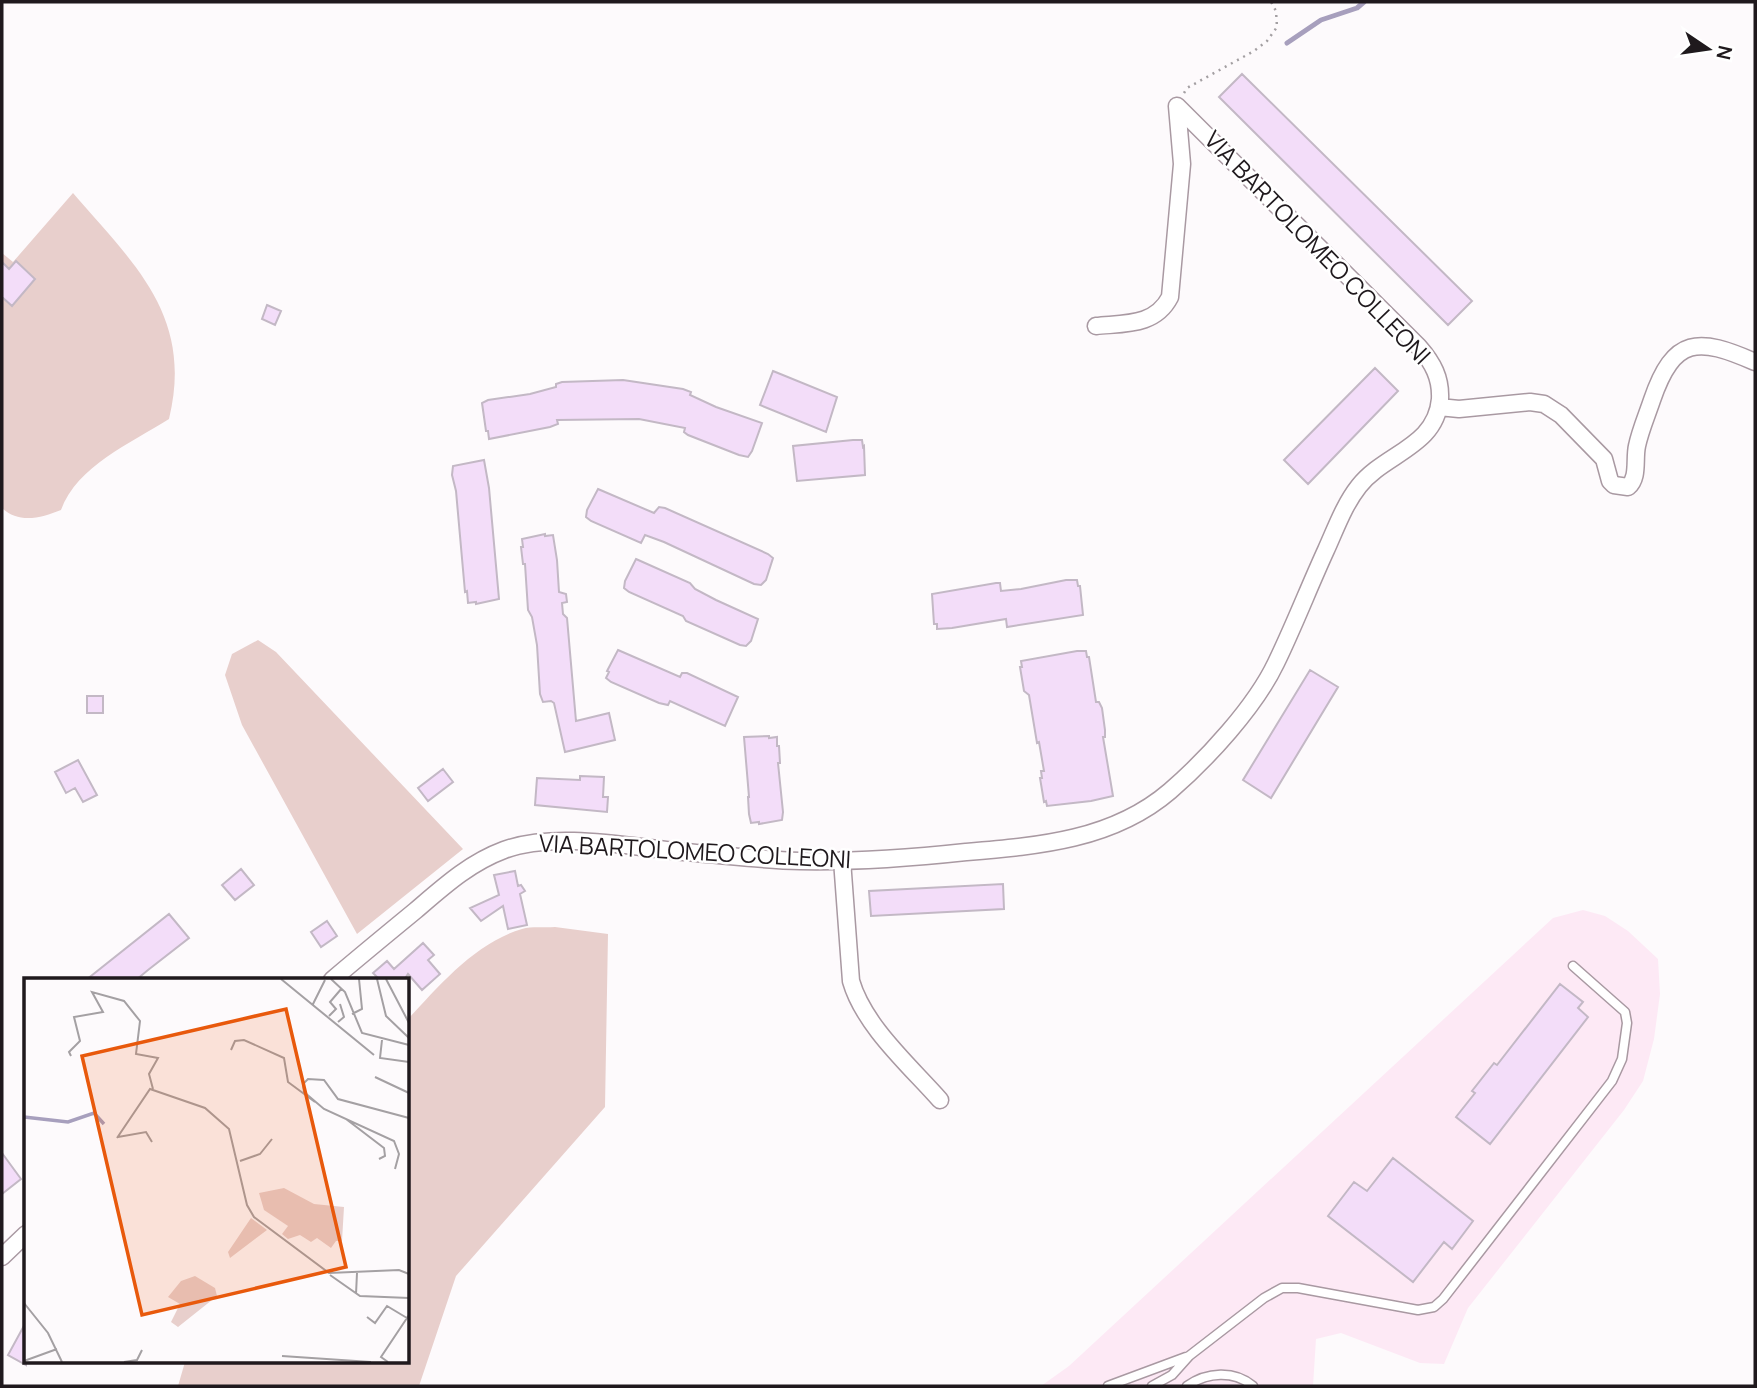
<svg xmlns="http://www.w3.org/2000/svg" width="1757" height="1388" font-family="Manrope,sans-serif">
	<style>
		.built { fill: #fde9f5 }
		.green { fill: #e8cfcc }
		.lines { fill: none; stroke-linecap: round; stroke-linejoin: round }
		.stream { stroke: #a79fbd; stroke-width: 5 }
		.building { fill: #f3ddf9; stroke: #c3b8c5; stroke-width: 2 }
		.lane-casing { stroke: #a999a2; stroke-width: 11 }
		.street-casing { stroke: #a999a2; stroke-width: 19 }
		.path { stroke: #a39fa2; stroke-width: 2.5; stroke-dasharray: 2 5; stroke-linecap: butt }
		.lane { stroke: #fff; stroke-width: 8 }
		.street { stroke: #fff; stroke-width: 16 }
		.labels { text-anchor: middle; stroke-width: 5; stroke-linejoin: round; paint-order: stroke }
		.street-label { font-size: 24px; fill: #1f191d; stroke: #fff }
		.inset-river { fill: none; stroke: #a79fbd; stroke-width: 3.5 }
		.inset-road { fill: none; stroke: #a4a0a3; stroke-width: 2 }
		.view { fill: #e8590c; fill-opacity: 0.15; stroke: #e8590c; stroke-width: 3.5 }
		.inset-edge { fill: none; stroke: #1f191d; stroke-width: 3.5 }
	</style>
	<rect width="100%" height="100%" fill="#fdfafc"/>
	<path class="built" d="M1583 910 1605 916 1628 931 1658 959 1660 994 1654 1039 1643 1081 1624 1110 1468 1308 1444 1364 1420 1363 1341 1333 1316 1339 1313 1386H1041L1069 1366 1553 918Z"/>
	<path class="green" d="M73 193C134 264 194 316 169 419 131 443 77 466 61 510 41 518 19 524 2 508V253L13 262Z
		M258 640 276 652 463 849 357 934 242 725 225 675 232 654Z
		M555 927 608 934 605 1107 456 1276 419 1386H178L185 1362H408V1019C440 985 475 943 522 929 532 926 544 928 555 927Z"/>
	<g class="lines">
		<path class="stream" d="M1287 43 1321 20 1357 8 1364 2"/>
	</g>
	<path class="building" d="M1242 74 1472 301 1448 325 1219 97Z
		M16 261 35 279 12 306 2 297V262L9 269Z
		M267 305 281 311 275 325 262 319Z
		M1375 368 1398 391 1308 484 1284 460Z
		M773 371 837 397 826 432 760 405Z
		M623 380 683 389 691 392 690 395 716 407 762 423 752 451 748 457 739 455 688 435 684 432 685 428 639 419 557 420 558 424 550 427 489 439 488 431H486L482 403 488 400 530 394 556 387V384L562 382Z
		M853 440H862L863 447 864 446 865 475 797 481 793 446Z
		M484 460 489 488 499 599 476 604V602L468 603 467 591 465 592 456 491 452 475 453 466Z
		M598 489 654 513 659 507 665 508 768 554 773 558 766 580 761 585 754 584 664 542 645 535 641 543 591 521 586 517 587 510Z
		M545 534V536L553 535 557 560 559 592 566 594 567 602 562 603 563 614 567 618 576 721 609 713 615 740 565 752 554 703 551 701 543 702 540 694 537 645 532 617 528 610 525 564H523L521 547H523L522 539Z
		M636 559 690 583 695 589 716 600 758 619 751 641 746 646 740 645 686 621 683 616 629 592 624 588 625 581Z
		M1066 580H1077L1078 586H1080L1083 615 1007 627 1006 619 952 628 937 629V624H934L932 594 996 583H1000L1001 591 1021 589Z
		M618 650 680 677 682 673H687L738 697 725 726 670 701 668 705 659 703 611 682 606 678 609 672 607 671Z
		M1077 651H1086L1087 657H1089L1096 702H1099L1102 708 1105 730V737H1103L1113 796 1091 801 1047 806 1046 801 1044 802 1040 778H1042L1041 771H1044L1039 742 1037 743 1029 695 1024 691 1020 667H1022L1021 661Z
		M1310 670 1338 687 1271 798 1243 780Z
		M87 696H103V713H87Z
		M769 736V738L777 737V746H779L780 763H778L783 812 782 820 759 824V822L751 823 749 814 748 797H749L744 737Z
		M78 760 97 795 83 802 75 788 66 793 55 772Z
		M443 769 453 782 428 801 418 788Z
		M580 776 604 777 603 797H608L607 812 535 805 537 778 580 780Z
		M241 869 254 885 235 900 222 885Z
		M515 871 518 886 521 885 525 891 520 894 527 925 508 929 503 906 481 921 470 908 499 895 494 875Z
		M1003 884 1004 909 871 916 869 891Z
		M169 914 189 938 148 970 136 980H86Z
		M327 921 337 936 321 947 311 932Z
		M423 943 434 955 428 960 440 974 422 990 408 974 404 980H380L373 973 387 961 394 969Z
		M1560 984 1583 1002 1578 1008 1588 1017 1490 1144 1456 1117 1475 1093 1472 1091 1494 1063 1497 1065Z
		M2 1153 21 1179 2 1194Z
		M1393 1158 1473 1221 1452 1249 1444 1242 1413 1282 1328 1216 1354 1182 1367 1191Z
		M26 1322V1365L8 1355Z"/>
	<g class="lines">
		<g class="lane-casing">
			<path id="lane" d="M1108 1386 1186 1357
				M1152 1386 1172 1375 1189 1356 1264 1298 1282 1288H1298L1418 1310 1434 1307 1443 1299 1612 1081 1622 1059 1627 1023 1625 1012 1573 966
				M1187 1386C1207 1372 1234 1370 1253 1386"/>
		</g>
		<g class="street-casing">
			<path id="street" d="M1096 326C1125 323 1155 326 1170 297L1182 164 1177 106
				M1439 407 1459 409 1530 402 1544 404 1561 415 1604 459 1610 481 1614 485 1628 487C1639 478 1634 459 1637 446 1640 431 1647 415 1652 400 1674 336 1698 337 1755 362
				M842 860 851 981C864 1026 910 1066 940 1100
				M332 980C359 957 387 934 415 911 443 887 469 863 504 850 555 831 631 847 684 852 723 855 761 860 800 861 855 862 911 858 966 852 1039 846 1113 840 1170 791 1207 759 1255 707 1276 663 1294 626 1309 587 1326 550 1336 528 1344 505 1359 486 1385 453 1436 447 1440 399 1441 378 1433 363 1419 347L1177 106
				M2 1257 26 1234"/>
		</g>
		<path class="path" d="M1184 93 1187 88 1254 51 1267 41 1277 27 1276 11 1271 2"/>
		<use href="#lane" class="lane"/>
		<use href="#street" class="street"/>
	</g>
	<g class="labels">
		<g class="street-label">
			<text transform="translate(1317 248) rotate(46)" y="8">VIA BARTOLOMEO COLLEONI</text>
			<text transform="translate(695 852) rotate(3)" y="8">VIA BARTOLOMEO COLLEONI</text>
		</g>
	</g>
	<g transform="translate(24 978)">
		<rect width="385" height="385" fill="#fdfafc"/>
		<path d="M260 210 290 226 320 229 318 263H312L307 270 293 260 287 264 276 257 264 261 258 256 264 248 240 232 235 215ZM227 240 243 252 206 280 204 274ZM171 298 191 310 193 318 154 349 147 344 156 326 144 319 157 303Z" fill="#e8cfcc"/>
		<path class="inset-river" d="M0 139 44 144 70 135 80 146"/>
		<path class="inset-road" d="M257 1 350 77M307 1 321 14 338 55 385 67M353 1 362 38 385 60M362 1 385 45M289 26 301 2M328 36 338 31 335 1M305 38 312 31 306 24 318 10M314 44 320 39 316 26M358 62 356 80 385 84M207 72 211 63 220 62 260 80 264 104 291 124M47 78 45 74 56 63 50 39 79 34 68 14 100 23 116 43 112 76 134 80 125 96 129 111M351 99 385 115M322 141 360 170 361 178 355 181M94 159 122 154 128 164M93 160 126 111 181 130 205 151 223 227 230 239 305 295 375 292 385 296M216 183 236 176 248 161M371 191 375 176 370 163 300 131 280 114 279 106 284 101 300 102 314 121 385 140M306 297 336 318 385 320M332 316 333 295M0 325 24 355 38 384M343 339 351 345 363 328 383 340M258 378 347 384M0 383 33 371M100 384 113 382 118 372M364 384 357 379 385 337"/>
		<path class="view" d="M262 31 322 289 118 337 58 78Z"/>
		<rect width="385" height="385" class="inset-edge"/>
	</g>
	<rect width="1757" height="1388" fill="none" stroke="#1f191d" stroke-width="7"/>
	<g transform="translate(1708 49) rotate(103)" stroke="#ffffff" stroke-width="5" paint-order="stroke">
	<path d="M0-5L12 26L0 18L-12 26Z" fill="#1f191d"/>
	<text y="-10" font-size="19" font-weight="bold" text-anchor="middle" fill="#1f191d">N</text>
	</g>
</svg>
